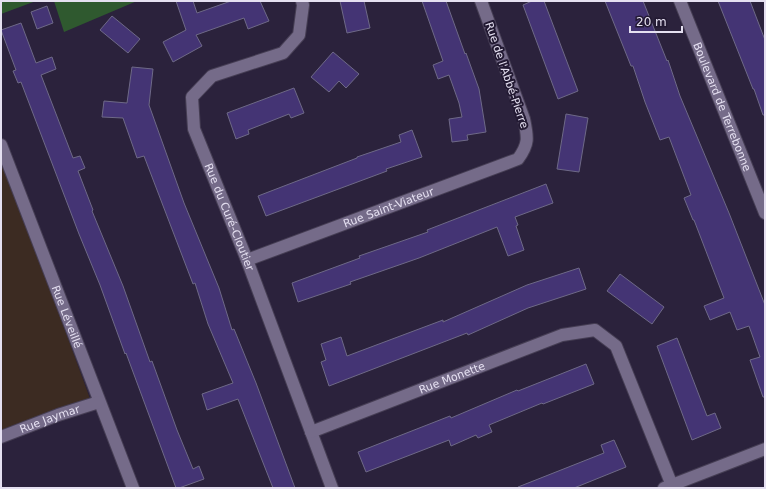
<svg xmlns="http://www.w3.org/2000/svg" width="766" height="489" font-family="'DejaVu Sans',sans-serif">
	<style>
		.industrial { fill: #3c2b22 }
		.green { fill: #2f592f }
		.building { fill: #443474; stroke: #6e6987 }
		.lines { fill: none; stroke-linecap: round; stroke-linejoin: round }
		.minor-casing { stroke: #463e54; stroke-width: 14 }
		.minor { stroke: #756b89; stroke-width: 12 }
		.labels { text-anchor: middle; stroke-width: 4; stroke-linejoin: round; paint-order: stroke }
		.street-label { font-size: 11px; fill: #e5e0f1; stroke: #221932 }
	</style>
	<rect width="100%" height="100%" fill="#2b223c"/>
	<path class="industrial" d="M1 154 93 407 1 440Z"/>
	<path class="green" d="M1 1H36L1 14Z
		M54 1H137L64 32Z"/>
	<path class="building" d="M176 1H193L197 13 231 1H260L269 21 248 29 244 18 196 35 202 46 173 62 163 42 186 30Z
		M340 1H364L370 28 347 33Z
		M422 1H446L465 54 466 53 479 89 486 132 467 135 468 140 452 142 449 119 462 117 459 103 449 75 438 79 433 65 443 61Z
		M532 1H544L578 91 558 99 523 5Z
		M605 1H643L667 61 668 60 680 96 729 213 765 305V397H763L750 360 760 357 749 326 737 330 730 312 710 320 704 306 724 298 694 220H693L684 198 691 195 669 137 660 140 645 102 633 66H631Z
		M718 1H750L765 40V115H763L754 89H753Z
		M47 6 53 23 37 29 31 12Z
		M112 16 140 39 128 53 100 30Z
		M21 23 36 63 52 57 56 69 41 75 73 158 80 156 85 168 78 171 93 210 92 211 123 286 150 362 152 361 177 430 193 469 199 466 204 479 179 488H176L126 353 125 354 100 285 79 234 21 82 18 83 13 71 16 70 1 30Z
		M333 52 359 74 346 88 339 81 329 92 311 77Z
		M132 67 153 69 149 105 184 203 219 288 232 330 234 329 256 383 295 488H273L238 399 207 410 202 394 233 383 208 324 195 283 193 284 144 156 137 158 123 118 102 117 104 101 127 103Z
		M294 88 304 113 291 118 289 114 248 130 249 134 236 139 227 113Z
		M566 114 588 118 579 172 557 169Z
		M412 130 422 157 386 169 387 171 266 216 258 196 357 158V157L401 142 399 135Z
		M546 184 553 203 515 217 518 225 516 226 524 250 508 256 497 227 419 258 350 282 351 284 298 302 292 283 360 258 359 256 428 232 427 230Z
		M579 268 586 289 528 308 468 335 467 333 329 386 321 362 326 360 321 344 341 337 347 356 443 320V322L527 285Z
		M620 274 664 307 652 324 607 291Z
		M677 338 707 416 715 413 721 428 692 440 657 346Z
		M586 364 594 384 543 404 542 403 489 425 492 432 478 438 476 435 451 446 449 440 366 472 358 452 450 416 451 418 517 390 518 391Z
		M614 440 626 467 574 488H518V487L604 453 601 445Z"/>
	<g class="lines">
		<g class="minor-casing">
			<g id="minor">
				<path id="s1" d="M302 1 303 5 299 35 283 53 212 76 192 97 194 129 247 260 332 488"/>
				<path id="s2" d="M680 1 765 213"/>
				<path id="s3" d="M1 145 133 488"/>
				<path id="s4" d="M247 260 518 159C529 144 528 138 524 119L481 1"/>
				<path id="s5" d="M311 432 562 335 595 330 616 346 673 488"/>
				<path id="s6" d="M1 437 58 415 99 402"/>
				<path d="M664 488 765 449"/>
			</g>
		</g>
		<use href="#minor" class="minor"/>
	</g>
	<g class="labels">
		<g class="street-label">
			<text transform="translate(507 75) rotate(71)" y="4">Rue de l'Abbé-Pierre</text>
			<text dy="4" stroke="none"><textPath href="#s2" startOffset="114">Boulevard de Terrebonne</textPath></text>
			<text dy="4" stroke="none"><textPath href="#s4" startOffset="151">Rue Saint-Viateur</textPath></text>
			<text dy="4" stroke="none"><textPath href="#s1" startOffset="289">Rue du Curé-Cloutier</textPath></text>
			<text dy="4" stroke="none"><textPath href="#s3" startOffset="184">Rue Léveillé</textPath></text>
			<text dy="4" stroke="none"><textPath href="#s5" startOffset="151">Rue Monette</textPath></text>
			<text dy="4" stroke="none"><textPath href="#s6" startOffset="52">Rue Jaymar</textPath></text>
		</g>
	</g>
	<rect width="766" height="489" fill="none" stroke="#e5e0f1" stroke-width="4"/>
	<path d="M630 26v6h52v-6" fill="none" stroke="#e5e0f1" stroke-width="2"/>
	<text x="636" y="26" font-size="12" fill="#e5e0f1" stroke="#221932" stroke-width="3" paint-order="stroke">20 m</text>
</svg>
